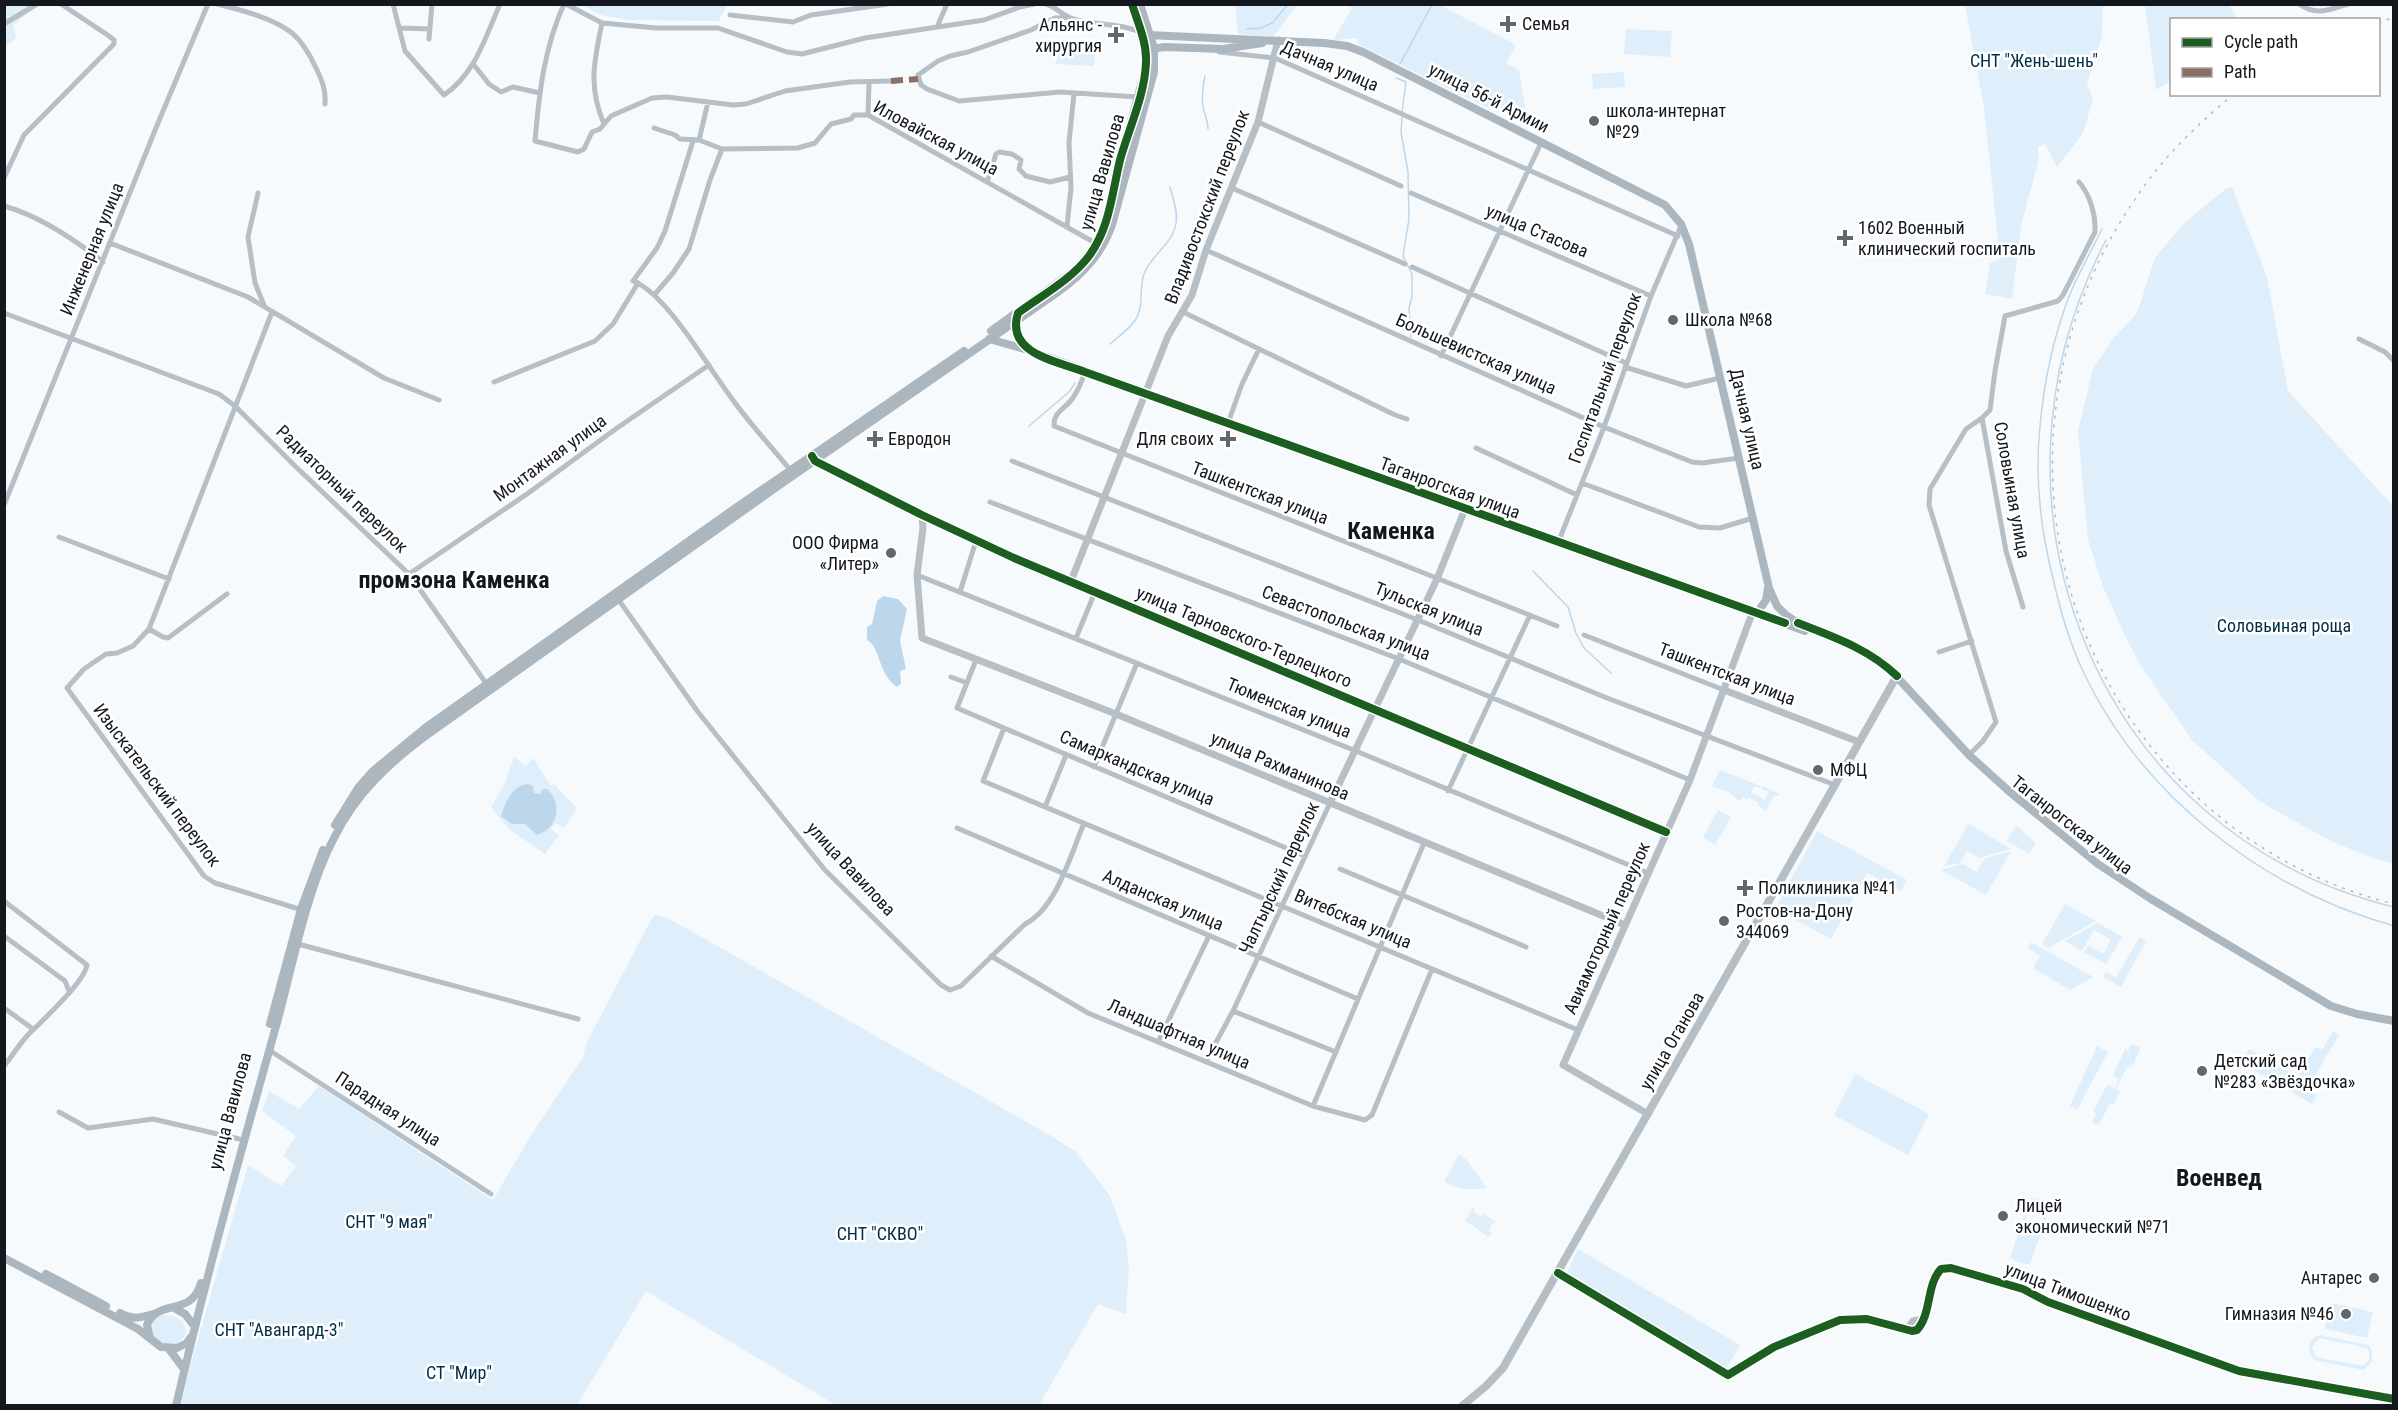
<svg xmlns="http://www.w3.org/2000/svg" width="2398" height="1410" font-family="'Roboto Condensed',sans-serif">
	<style>
		.green { fill: #deeefb; fill-rule: evenodd }
		.water { fill: #bcd6eb }
		.lines { fill: none; stroke-linecap: round; stroke-linejoin: round }
		.stream { stroke: #bcd6eb; stroke-width: 1.5 }
		.minor { stroke: #b6bec6; stroke-width: 5 }
		.tertiary { stroke: #b6bec6; stroke-width: 7 }
		.secondary { stroke: #b5bec5; stroke-width: 8 }
		.primary { stroke: #abb6bf; stroke-width: 8 }
		.rail { stroke: #b5babf; stroke-width: 1.5; stroke-dasharray: 3 6; stroke-linecap: butt }
		.quiet { stroke: #8d6e63; stroke-width: 6; stroke-dasharray: 12 6; stroke-linecap: butt }
		.cycleway-casing { stroke: #fff; stroke-width: 11 }
		.cycleway { stroke: #1b5e20; stroke-width: 8 }
		.poi-dot { fill: #62676b; stroke: #fff; stroke-width: 2 }
		.labels { text-anchor: middle; stroke-width: 5; stroke-linejoin: round; paint-order: stroke }
		.poi-label { font-size: 18px; fill: #12181d; stroke: #fff; text-anchor: start }
		.park-label { font-size: 18px; fill: #002d4a; stroke: #fff }
		.street-label { font-size: 18px; fill: #12181d; stroke: #fff }
		.district-label { font-size: 24px; font-weight: bold; fill: #12181d; stroke: #fff }
	</style>
	<rect width="100%" height="100%" fill="#f7fafc"/>
	<path class="green" d="M4 5H38L13 25 16 38 5 47Z
		M582 5H727L719 21 628 20 601 15Z
		M1235 5H1297L1273 37 1238 34Z
		M1346 5H1440L1516 45 1506 64 1519 70 1525 108H1488L1358 44 1357 38 1333 40 1352 8Z
		M1965 5H2103L2102 36 2087 84 2093 99 2083 133 2057 167 2045 144 2038 147 2039 158 2021 226 2012 299 1985 294 1990 263 2000 260 1984 108Z
		M2145 5H2229L2238 19 2172 20 2171 81 2156 90Z
		M1626 29 1672 31 1670 57 1624 54Z
		M1057 51 1095 53 1094 66 1056 64Z
		M1624 72 1625 87 1593 89 1592 74Z
		M2232 187 2267 277 2288 391 2393 506V863L2375 859 2331 841 2271 808 2257 799 2192 740 2141 666 2127 640 2104 589 2088 540 2078 432 2093 369 2113 339 2137 313 2155 258 2184 223 2227 188Z
		M514 757 526 766 533 758 551 786 554 784 577 808 564 828 556 823 551 829 559 835 545 854 509 829 491 807 504 785Z
		M1720 770 1761 786V788L1754 786 1751 792 1765 800 1769 792 1762 789 1763 786 1779 794 1778 796 1774 795 1766 811 1758 805 1759 803 1749 797 1747 800 1743 797 1740 801 1728 792 1712 786Z
		M1718 810 1731 817 1715 845 1703 837Z
		M1969 823V824L2011 849 1983 857 1981 859 1967 851 1960 863 1944 866Z
		M2016 825 2036 843 2029 854 2007 841Z
		M1817 831 1907 880 1901 891 1867 873 1831 939 1775 909Z
		M2011 851 1986 895 1941 870 1963 864 1977 872 1985 858Z
		M2065 904 2096 921 2048 948 2042 944Z
		M655 915 668 918 1053 1137 1076 1152 1110 1196 1126 1240 1129 1267 1126 1314 1098 1304 1039 1405H836L646 1291 577 1405H181L191 1363 248 1165 281 1186 296 1166 283 1156 296 1136 262 1111 269 1091 299 1109 319 1086 493 1200 533 1132 583 1057 587 1042 651 920Z
		M2098 923 2122 937 2106 964 2084 952 2088 945 2103 954 2111 940 2094 930 2082 951 2065 941Z
		M2140 937 2146 941 2121 987 2103 977 2106 972 2116 977Z
		M2031 942 2093 977 2070 990 2033 968 2040 956 2028 948Z
		M2333 1031 2339 1035 2309 1086 2302 1082 2300 1074 2315 1047 2322 1050Z
		M2132 1044 2139 1047 2140 1050 2133 1066 2130 1062 2131 1068 2127 1067 2116 1089 2120 1091 2114 1105 2110 1103 2099 1125 2092 1122 2096 1114 2093 1112 2107 1085 2115 1088 2119 1079 2113 1075 2126 1047 2130 1058 2128 1048Z
		M2097 1046 2108 1052 2077 1110 2070 1106Z
		M2249 1049 2296 1076 2300 1084 2317 1095 2312 1104 2247 1066 2246 1054Z
		M1855 1074 1929 1114 1908 1155 1834 1115Z
		M1459 1155 1466 1159 1487 1188 1480 1185 1486 1188C1473 1190 1454 1190 1444 1181Z
		M2031 1198 2042 1199 2051 1205 2030 1264 2019 1263 2010 1257ZM2033 1201H2041L2048 1206 2040 1227 2025 1221Z
		M1473 1207 1475 1209 1474 1212 1482 1217 1484 1214 1497 1223H1493L1489 1230 1492 1233 1489 1237 1478 1230 1482 1223 1478 1229 1465 1221Z
		M1578 1249 1740 1345 1722 1376 1563 1281Z
		M2330 1303 2373 1312 2367 1338 2325 1329Z
		M166 1315C178 1317 188 1322 185 1336L176 1345 164 1344 153 1336C151 1325 153 1316 166 1315Z
		M2319 1335 2369 1345 2372 1352V1362L2364 1370 2314 1360C2306 1350 2308 1340 2319 1335ZM2319 1338 2367 1348 2369 1352V1360L2363 1366 2316 1357 2312 1347Z"/>
	<path class="water" d="M883 596 898 599 907 609 900 641 906 669 900 671 901 684 897 687C877 673 881 647 867 640V627L872 624 877 601Z
		M527 784 533 786 534 793 540 794 543 789H547C563 804 558 828 537 835L525 824H512L501 816C505 803 512 786 527 784Z"/>
	<g class="lines">
		<path class="stream" d="M1275 20 1288 4
			M1247 29 1261 28 1274 22
			M1400 64 1432 5
			M1205 76C1203 86 1201 96 1203 106 1204 114 1208 120 1208 129
			M1396 78 1406 82 1402 112
			M1402 117 1401 132 1408 172 1409 219 1403 256 1412 274V297L1409 308 1411 337
			M2102 229C2092 250 2079 272 2070 294 2054 335 2044 382 2040 426 2035 475 2040 526 2052 574 2059 606 2068 639 2082 669 2140 794 2261 889 2394 926
			M2106 240C1967 505 2096 834 2394 907
			M1110 344C1119 336 1130 329 1136 319 1144 306 1139 288 1144 274 1151 255 1173 244 1176 223 1178 211 1173 199 1170 187
			M1029 426 1070 391 1075 383
			M1533 571 1568 607 1576 633 1584 648 1611 673"/>
		<path class="minor" d="M217 4C241 10 273 18 292 33 303 42 310 55 316 68 322 80 326 90 325 104
			M393 4 405 51 444 95C475 74 485 38 500 4
			M564 4C544 48 539 94 535 141L578 152 584 149 592 132 600 129 611 116 652 98 667 97 733 105 746 104 785 91 850 82 891 81
			M566 4 602 23 656 28H718L787 52 802 54 865 38 984 20 1020 7 1034 4
			M1046 4C1056 7 1062 15 1071 18 1093 26 1118 22 1140 32
			M2299 4C2316 16 2329 10 2348 4
			M730 15 793 22 811 15 888 4
			M1068 17 1055 18 1031 30 968 52 950 56 938 61 918 75 921 85 927 89 959 101 1060 92 1138 97
			M602 23C594 61 588 87 604 124
			M4 24 37 4
			M937 27 947 4
			M400 28 430 29
			M429 39 432 4
			M1219 52 1275 58 1402 114
			M474 65 489 84 501 92 513 87 540 93
			M868 115 869 83
			M1404 115 1678 236
			M1258 122 1401 186
			M654 128 675 135 680 139 699 140 722 149
			M699 140 708 102
			M693 141 665 231 657 248 633 281C666 293 708 367 730 396 748 422 771 446 791 471
			M4 178 24 135 114 44V40L109 36 61 4
			M987 182 996 154 999 152 1012 154 1021 160 1019 169 1026 176 1050 182 1070 177
			M1232 188 1405 264
			M258 193 248 237 255 283 264 305
			M1411 193 1651 296
			M4 206C40 216 74 239 103 262
			M1067 226 1071 188 1069 143 1074 93
			M110 243 248 297 384 378 439 400
			M1206 250 1604 427 1692 462 1702 463 1739 458
			M1412 267 1626 363
			M655 294 673 273 689 249 710 180 722 149 798 148 815 143 831 124 851 119 854 115H868L1097 244
			M272 312 149 629 133 646 117 653 106 654 84 669 67 688 204 876 215 883 302 910
			M1183 312 1395 415 1407 419
			M4 313 219 394 235 406 295 466 409 574 488 686
			M2359 339 2385 352 2394 361
			M1441 356 1541 143
			M1625 367 1686 386 1720 378
			M1085 372C1082 381 1078 391 1072 399 1065 409 1053 412 1054 426L1557 626
			M494 382 595 341 613 324 638 283
			M1228 423 1242 384 1259 349
			M1476 448 1577 495
			M1012 461 1418 620 1607 698 1835 785
			M1582 483 1699 527 1720 528 1753 518
			M990 502 1399 659 1690 780
			M4 505 158 123 208 4
			M59 537 169 579
			M1558 543 1604 427 1651 296 1681 226
			M409 574 527 494 617 428 709 365
			M917 575 1356 751 1648 873
			M960 592 976 541
			M618 599 698 712 825 870 941 985 950 990 961 986 1025 924C1056 909 1071 854 1084 823
			M2023 607 2006 551 1982 418 1990 410 1995 371 2005 316 2058 301 2063 295 2095 232C2096 215 2090 195 2079 182
			M149 629 163 637 168 638 227 594
			M1584 635 1724 690
			M1076 638 1095 592
			M1939 652 1972 641
			M976 660 957 708 1305 856
			M951 677 967 683
			M1004 728 983 781 1578 1030
			M1969 755 1983 741 1996 722 1929 505 1930 489 1966 429 1982 418
			M1094 767 1137 663
			M1448 791 1530 615
			M1045 807 1066 755
			M957 828 1358 999
			M1340 869 1526 947
			M4 901 87 965C84 982 47 1016 34 1029 22 1039 14 1054 4 1066
			M4 936 65 981 69 991
			M298 944 578 1019
			M991 956 1088 1013 1313 1106 1365 1120 1372 1115 1432 969
			M4 1008 33 1029
			M1233 1011 1336 1052
			M1158 1042 1209 936
			M269 1050 491 1194
			M1206 1061 1233 1011 1330 803
			M1313 1106 1424 843
			M59 1112 88 1128 153 1119 239 1139"/>
		<path class="tertiary" d="M815 461 922 515 1014 558 1666 832
			M922 515 923 528 917 575 922 638 1116 714 1625 925
			M1071 581 1168 336 1192 295 1206 250 1258 122 1278 40
			M1724 690 1859 742
			M1330 803 1437 579 1465 509
			M1648 1114 1563 1065 1690 780 1753 611
			M1558 1273 1728 1375 1774 1347 1840 1320 1867 1319 1912 1331 1917 1330C1932 1313 1926 1285 1941 1269L1951 1268 2023 1289 2048 1302 2239 1371 2394 1399
			M1907 1329 1913 1321 1923 1319"/>
		<path class="secondary" d="M1462 1406 1486 1386 1503 1368 1894 681"/>
		<path class="primary" d="M1148 35 1324 43 1347 46 1363 52 1665 205 1681 224 1689 244 1769 588 1777 606 1786 615 1798 623 1859 648 1883 662 1969 755 2011 793 2098 864 2151 899 2331 1006 2357 1014 2394 1021
			M1150 49 1165 47 1223 49 1262 43
			M1016 319C1014 331 1017 340 1026 348
			M991 331 1078 268 1097 244 1106 224 1120 161 1145 71V49L1132 4
			M989 339 1028 350 1805 631
			M1757 613 1766 600 1768 588
			M335 825 358 788 373 771 425 728 734 509 964 351
			M270 1024 301 909 323 850
			M4 1258 138 1329 161 1347 177 1348 187 1343 191 1337
			M46 1274 106 1306
			M174 1308 185 1314 195 1327
			M120 1313C132 1320 140 1318 153 1314
			M150 1338 147 1325C159 1297 191 1318 201 1283
			M169 1349 184 1369
			M176 1406C206 1276 242 1148 278 1019 293 963 307 889 334 838 356 793 391 761 431 732L781 484 1058 292C1083 274 1101 255 1112 225L1154 72V48L1140 4"/>
		<path class="rail" d="M2378 22 2394 18
			M2234 94C2198 124 2164 156 2138 195 2017 367 2024 598 2161 759 2222 831 2302 881 2394 904"/>
		<path class="quiet" d="M891 81 918 79"/>
		<g class="cycleway-casing">
			<path id="cycleway" d="M1132 4C1138 23 1147 43 1146 62 1145 95 1129 128 1120 160 1112 193 1110 227 1089 256 1072 279 1041 296 1018 313 1005 354 1057 361 1085 372L1785 623
				M812 456 815 461 922 515 1014 558 1666 832
				M1798 623C1834 637 1869 649 1897 676
				M1558 1273 1728 1375 1774 1347 1840 1320 1867 1319 1912 1331 1917 1330C1932 1313 1926 1285 1941 1269L1951 1268 2023 1289 2048 1302 2239 1371 2394 1399"/>
		</g>
		<use href="#cycleway" class="cycleway"/>
	</g>
	<g class="poi-dot">
		<path d="M1505 15h6v6h6v6h-6v6h-6v-6h-6v-6h6z"/>
		<path d="M1113 26h6v6h6v6h-6v6h-6v-6h-6v-6h6z"/>
		<circle cx="1594" cy="121" r="6"/>
		<path d="M1842 229h6v6h6v6h-6v6h-6v-6h-6v-6h6z"/>
		<circle cx="1673" cy="320" r="6"/>
		<path d="M872 430h6v6h6v6h-6v6h-6v-6h-6v-6h6z"/>
		<path d="M1225 430h6v6h6v6h-6v6h-6v-6h-6v-6h6z"/>
		<circle cx="891" cy="553" r="6"/>
		<circle cx="1818" cy="770" r="6"/>
		<path d="M1742 879h6v6h6v6h-6v6h-6v-6h-6v-6h6z"/>
		<circle cx="1724" cy="921" r="6"/>
		<circle cx="2202" cy="1071" r="6"/>
		<circle cx="2003" cy="1216" r="6"/>
		<circle cx="2374" cy="1278" r="6"/>
		<circle cx="2346" cy="1314" r="6"/>
	</g>
	<g class="labels">
		<g class="poi-label">
			<text x="1522" y="30">Семья</text>
			<text x="1102" y="31" text-anchor="end">Альянс -<tspan x="1102" dy="21">хирургия</tspan></text>
			<text x="1606" y="117">школа-интернат<tspan x="1606" dy="21">№29</tspan></text>
			<text x="1858" y="234">1602 Военный<tspan x="1858" dy="21">клинический госпиталь</tspan></text>
			<text x="1685" y="326">Школа №68</text>
			<text x="888" y="445">Евродон</text>
			<text x="1214" y="445" text-anchor="end">Для своих</text>
			<text x="879" y="549" text-anchor="end">ООО Фирма<tspan x="879" dy="21">«Литер»</tspan></text>
			<text x="1830" y="776">МФЦ</text>
			<text x="1758" y="894">Поликлиника №41</text>
			<text x="1736" y="917">Ростов-на-Дону<tspan x="1736" dy="21">344069</tspan></text>
			<text x="2214" y="1067">Детский сад<tspan x="2214" dy="21">№283 «Звёздочка»</tspan></text>
			<text x="2015" y="1212">Лицей<tspan x="2015" dy="21">экономический №71</tspan></text>
			<text x="2362" y="1284" text-anchor="end">Антарес</text>
			<text x="2334" y="1320" text-anchor="end">Гимназия №46</text>
		</g>
		<g class="park-label">
			<text x="2034" y="67">СНТ "Жень-шень"</text>
			<text x="2284" y="632">Соловьиная роща</text>
			<text x="389" y="1228">СНТ "9 мая"</text>
			<text x="880" y="1240">СНТ "СКВО"</text>
			<text x="279" y="1336">СНТ "Авангард-3"</text>
			<text x="459" y="1379">СТ "Мир"</text>
		</g>
		<g class="street-label">
			<text transform="translate(1330 66) rotate(23)" y="6">Дачная улица</text>
			<text transform="translate(1489 98) rotate(27)" y="6">улица 56-й Армии</text>
			<text transform="translate(936 138) rotate(28)" y="6">Иловайская улица</text>
			<text transform="translate(1102 172) rotate(-74)" y="6">улица Вавилова</text>
			<text transform="translate(1207 207) rotate(-69)" y="6">Владивостокский переулок</text>
			<text transform="translate(1537 231) rotate(23)" y="6">улица Стасова</text>
			<text transform="translate(92 249) rotate(-68)" y="6">Инженерная улица</text>
			<text transform="translate(1476 354) rotate(24)" y="6">Большевистская улица</text>
			<text transform="translate(1605 378) rotate(-70)" y="6">Госпитальный переулок</text>
			<text transform="translate(1747 419) rotate(77)" y="6">Дачная улица</text>
			<text transform="translate(550 458) rotate(-36)" y="6">Монтажная улица</text>
			<text transform="translate(1450 488) rotate(20)" y="6">Таганрогская улица</text>
			<text transform="translate(342 489) rotate(44)" y="6">Радиаторный переулок</text>
			<text transform="translate(2012 490) rotate(80)" y="6">Соловьиная улица</text>
			<text transform="translate(1260 493) rotate(21)" y="6">Ташкентская улица</text>
			<text transform="translate(1429 609) rotate(22)" y="6">Тульская улица</text>
			<text transform="translate(1346 623) rotate(21)" y="6">Севастопольская улица</text>
			<text transform="translate(1244 637) rotate(23)" y="6">улица Тарновского-Терлецкого</text>
			<text transform="translate(1727 674) rotate(21)" y="6">Ташкентская улица</text>
			<text transform="translate(1289 708) rotate(22)" y="6">Тюменская улица</text>
			<text transform="translate(1280 766) rotate(23)" y="6">улица Рахманинова</text>
			<text transform="translate(1137 768) rotate(23)" y="6">Самаркандская улица</text>
			<text transform="translate(157 785) rotate(53)" y="6">Изыскательский переулок</text>
			<text transform="translate(2072 825) rotate(38)" y="6">Таганрогская улица</text>
			<text transform="translate(851 869) rotate(47)" y="6">улица Вавилова</text>
			<text transform="translate(1279 878) rotate(-65)" y="6">Чалтырский переулок</text>
			<text transform="translate(1163 900) rotate(23)" y="6">Алданская улица</text>
			<text transform="translate(1353 919) rotate(23)" y="6">Витебская улица</text>
			<text transform="translate(1607 928) rotate(-66)" y="6">Авиамоторный переулок</text>
			<text transform="translate(1179 1034) rotate(23)" y="6">Ландшафтная улица</text>
			<text transform="translate(1672 1041) rotate(-60)" y="6">улица Оганова</text>
			<text transform="translate(388 1109) rotate(33)" y="6">Парадная улица</text>
			<text transform="translate(230 1111) rotate(-75)" y="6">улица Вавилова</text>
			<text transform="translate(2068 1292) rotate(21)" y="6">улица Тимошенко</text>
		</g>
		<g class="district-label">
			<text x="1391" y="539">Каменка</text>
			<text x="454" y="588">промзона Каменка</text>
			<text x="2219" y="1186">Военвед</text>
		</g>
	</g>
	<rect width="2398" height="1410" fill="none" stroke="#12181d" stroke-width="12"/>
	<rect x="2170" y="18" width="210" height="78" fill="#ffffff" stroke="#a0a3a5" stroke-width="1.5"/>
	<rect x="2182" y="38" width="30" height="9" fill="#1b5e20" stroke="#a0a3a5" stroke-width="1.5"/>
	<text x="2224" y="48" font-size="18" fill="#12181d">Cycle path</text>
	<rect x="2182" y="68" width="30" height="9" fill="#8d6e63" stroke="#a0a3a5" stroke-width="1.5"/>
	<text x="2224" y="78" font-size="18" fill="#12181d">Path</text>
</svg>
